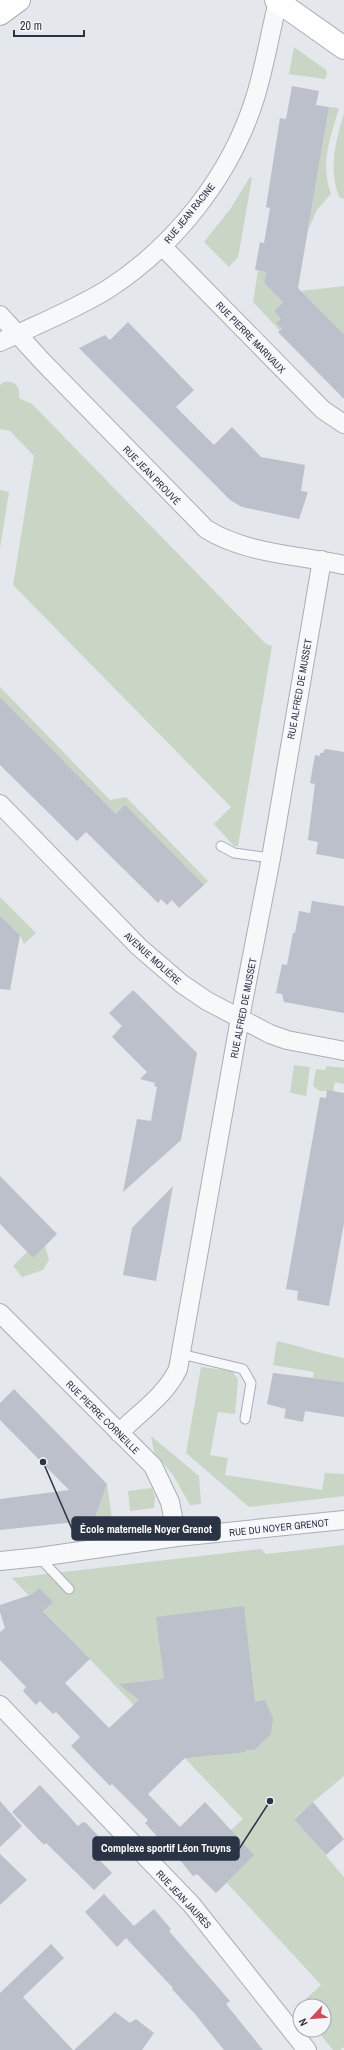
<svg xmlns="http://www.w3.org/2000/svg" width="344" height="2050" font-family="'Archivo Narrow',sans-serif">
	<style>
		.green { fill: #c9d6c5 }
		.building { fill: #bbc0ca }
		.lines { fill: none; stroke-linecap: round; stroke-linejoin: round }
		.lane-casing { stroke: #a9aeb7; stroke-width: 11 }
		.street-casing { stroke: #a9aeb7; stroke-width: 20 }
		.secondary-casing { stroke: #a9aeb7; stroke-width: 24 }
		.lane { stroke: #f7f8fa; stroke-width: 9 }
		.street { stroke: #f7f8fa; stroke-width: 18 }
		.secondary { stroke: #fff; stroke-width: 22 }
		.labels { text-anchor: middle; stroke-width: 3.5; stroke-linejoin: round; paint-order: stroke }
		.street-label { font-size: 10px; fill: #2b3445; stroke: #f4f6f9 }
		.leader { fill: none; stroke: #2b3445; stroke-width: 1.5 }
		.callout-dot { fill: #2b3445; stroke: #f4f6f9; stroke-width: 1.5 }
		.callout { fill: #2b3445; stroke: #2b3445; stroke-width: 1.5 }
		.callout-label { font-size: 11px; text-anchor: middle; font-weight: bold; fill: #fff }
	</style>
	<rect width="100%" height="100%" fill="#e4e7ec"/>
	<path class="green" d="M294 47 326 70 327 74 325 79 289 74Z
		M329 107 339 108C330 139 320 163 331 194L317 210 308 230Z
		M344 113V199L339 197C328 168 336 141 344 113Z
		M250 177 252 178 239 252 238 257 229 267 204 242 231 208Z
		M258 271 266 272 264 283 283 302 274 311 281 319 276 323 282 329 280 331 253 302Z
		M344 286V334L301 291Z
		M4 382C15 380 21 387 19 398L32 404 266 644 272 646 238 846H234L214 824 231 807 13 585 34 456 10 431 0 429V385Z
		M0 490 9 492 0 548Z
		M0 687 110 800 126 797 208 881 204 885 116 814 0 697Z
		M0 897 36 933 24 944 20 935 0 916Z
		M294 1065 310 1067 306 1096 290 1093Z
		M327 1066 344 1068V1084L335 1082 333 1091H320L313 1086 316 1069 325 1070Z
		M45 1246 49 1260 43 1270 22 1277 13 1266 27 1252 33 1258Z
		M277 1341C300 1346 321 1354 344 1358V1382L313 1378 314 1372 273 1365Z
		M201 1367 232 1371 238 1379 235 1414 218 1412 210 1455 228 1458 225 1475 322 1490 325 1473 344 1474V1496L249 1507 186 1453Z
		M151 1436 199 1476 201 1504 190 1505 173 1475 154 1452Z
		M107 1484 112 1519 96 1522 94 1520Z
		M152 1488 155 1497 154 1508 130 1511 128 1491Z
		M344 1545V1776L294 1818 344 1877V2047L340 2050H333L317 2030H324V2006L300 2007 299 2005 321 1985 227 1883 216 1893 197 1874 193 1876 188 1869 243 1819 12 1578 261 1549 266 1554Z"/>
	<path class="building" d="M292 86 319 91 316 105 329 107 298 288 344 334V399L278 332 282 329 276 323 281 319 274 311 283 302 264 283 266 272 255 270 260 242 264 243 270 208 266 207 280 118 286 119Z
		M128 322 194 390 176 407 214 445 232 427 261 457 305 465 301 491 308 492 299 519 242 507 230 500 79 348 105 335 110 340Z
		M0 697 116 814 125 805 204 885 179 908 172 900 167 905 161 899 158 903 86 832 77 841 0 765Z
		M325 749 344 752V859L316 854 318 842 308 840 315 784 310 783 315 755 320 756V753H323Z
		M312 901 344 906V1013L284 1002 282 994 276 993 282 964 287 965 293 933H295L299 911 310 913Z
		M0 916 20 935 10 990 0 989Z
		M133 990 197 1053 181 1140 123 1192 137 1119 151 1121 157 1087 154 1086 155 1083 140 1079 147 1072 112 1037 122 1026 109 1013Z
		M327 1090 344 1093V1223L329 1306 297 1300 298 1291 286 1289 320 1097 326 1098Z
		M0 1176 57 1234 33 1258 0 1224Z
		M173 1186 156 1281 123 1275 132 1228Z
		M273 1373 344 1382V1417L305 1411 303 1422 284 1418 286 1409 267 1404Z
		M14 1389 107 1484 94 1520 0 1530V1499L69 1490 0 1420V1403Z
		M39 1588 53 1602 43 1611 90 1659 65 1683 109 1728 139 1700 119 1684 164 1679 156 1617 244 1606 255 1702 265 1700 273 1719 271 1734 254 1750H245V1752L185 1758 148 1794 180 1827 205 1802 254 1855 216 1893 197 1874 193 1876 173 1852 172 1853 145 1823 148 1820 112 1784 110 1786 71 1746 80 1737 56 1712 53 1714 40 1701 36 1705 23 1691 26 1687 0 1660V1632L5 1628 0 1612V1605L33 1594Z
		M40 1785 78 1826 83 1822 86 1823 104 1842 93 1853 112 1873 94 1890 46 1843 44 1845 12 1812Z
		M0 1801 22 1826 0 1847Z
		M313 1802 344 1839 326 1855 294 1819Z
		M0 1854 27 1880 0 1905Z
		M104 1894 134 1926 154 1909 171 1929 169 1931 230 2001 226 2004 263 2050H224L195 2014 172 1989 173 1988 126 1938 117 1947 85 1912Z
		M51 1944 64 1958 23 1997 73 2050H0V1993Z
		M115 2012 130 2023 136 2019 154 2033 142 2050H74Z"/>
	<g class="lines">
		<g class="lane-casing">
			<path id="lane" d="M221 846 234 853 271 858
				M181 1354 243 1369 251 1383 245 1419
				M39 1557 69 1589"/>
		</g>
		<g class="street-casing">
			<path id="street" d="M162 246 323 410 344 424
				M0 315 43 362 206 529C246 554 299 555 344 565
				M0 342C36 325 74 310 108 289 176 245 231 175 255 98 265 66 270 33 278 1
				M0 804 139 947 182 984 207 1001 270 1034 287 1040 344 1051
				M0 1313 153 1466 170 1502 177 1537
				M119 1433C139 1413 166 1395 178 1369L240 1018 271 858 322 560
				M0 1561 39 1557 177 1537 344 1520
				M0 1705 192 1905 307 2050"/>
		</g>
		<g class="secondary-casing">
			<path id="secondary" d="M276 0 344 48
				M0 14 19 0"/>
		</g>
		<use href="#lane" class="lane"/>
		<use href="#street" class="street"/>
		<use href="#secondary" class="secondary"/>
	</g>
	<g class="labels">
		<g class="street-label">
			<text transform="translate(189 213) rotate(-51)" y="4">RUE JEAN RACINE</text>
			<text transform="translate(251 337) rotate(46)" y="4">RUE PIERRE MARIVAUX</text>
			<text transform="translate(152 475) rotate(46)" y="4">RUE JEAN PROUVÉ</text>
			<text transform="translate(299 689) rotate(-80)" y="4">RUE ALFRED DE MUSSET</text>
			<text transform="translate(153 958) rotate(42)" y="4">AVENUE MOLIÈRE</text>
			<text transform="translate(243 1008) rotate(-79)" y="4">RUE ALFRED DE MUSSET</text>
			<text transform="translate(103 1417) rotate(45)" y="4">RUE PIERRE CORNEILLE</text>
			<text transform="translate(279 1527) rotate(-6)" y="4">RUE DU NOYER GRENOT</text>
			<text transform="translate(184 1899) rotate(47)" y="4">RUE JEAN JAURÈS</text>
		</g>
	</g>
	<path class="leader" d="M43 1462L72 1529M270 1801L239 1849"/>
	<g class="callout-dot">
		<circle cx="43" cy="1462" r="4"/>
		<circle cx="270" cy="1801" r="4"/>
	</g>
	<g class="callout">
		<rect x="72" y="1517" width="148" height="23" rx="4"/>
		<rect x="93" y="1837" width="146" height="23" rx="4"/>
	</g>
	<g class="callout-label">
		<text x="146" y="1533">École maternelle Noyer Grenot</text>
		<text x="166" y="1852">Complexe sportif Léon Truyns</text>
	</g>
	<g transform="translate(312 2018) rotate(244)"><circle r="19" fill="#f4f6f9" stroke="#a4a8b1"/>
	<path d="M0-3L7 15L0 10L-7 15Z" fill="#d1495b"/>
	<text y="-6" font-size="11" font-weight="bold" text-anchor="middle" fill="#2b3445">N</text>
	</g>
	<path d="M14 30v6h70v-6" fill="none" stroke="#2b3445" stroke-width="2"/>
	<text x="20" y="30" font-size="12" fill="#2b3445" stroke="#f4f6f9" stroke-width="3" paint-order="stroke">20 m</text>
</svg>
